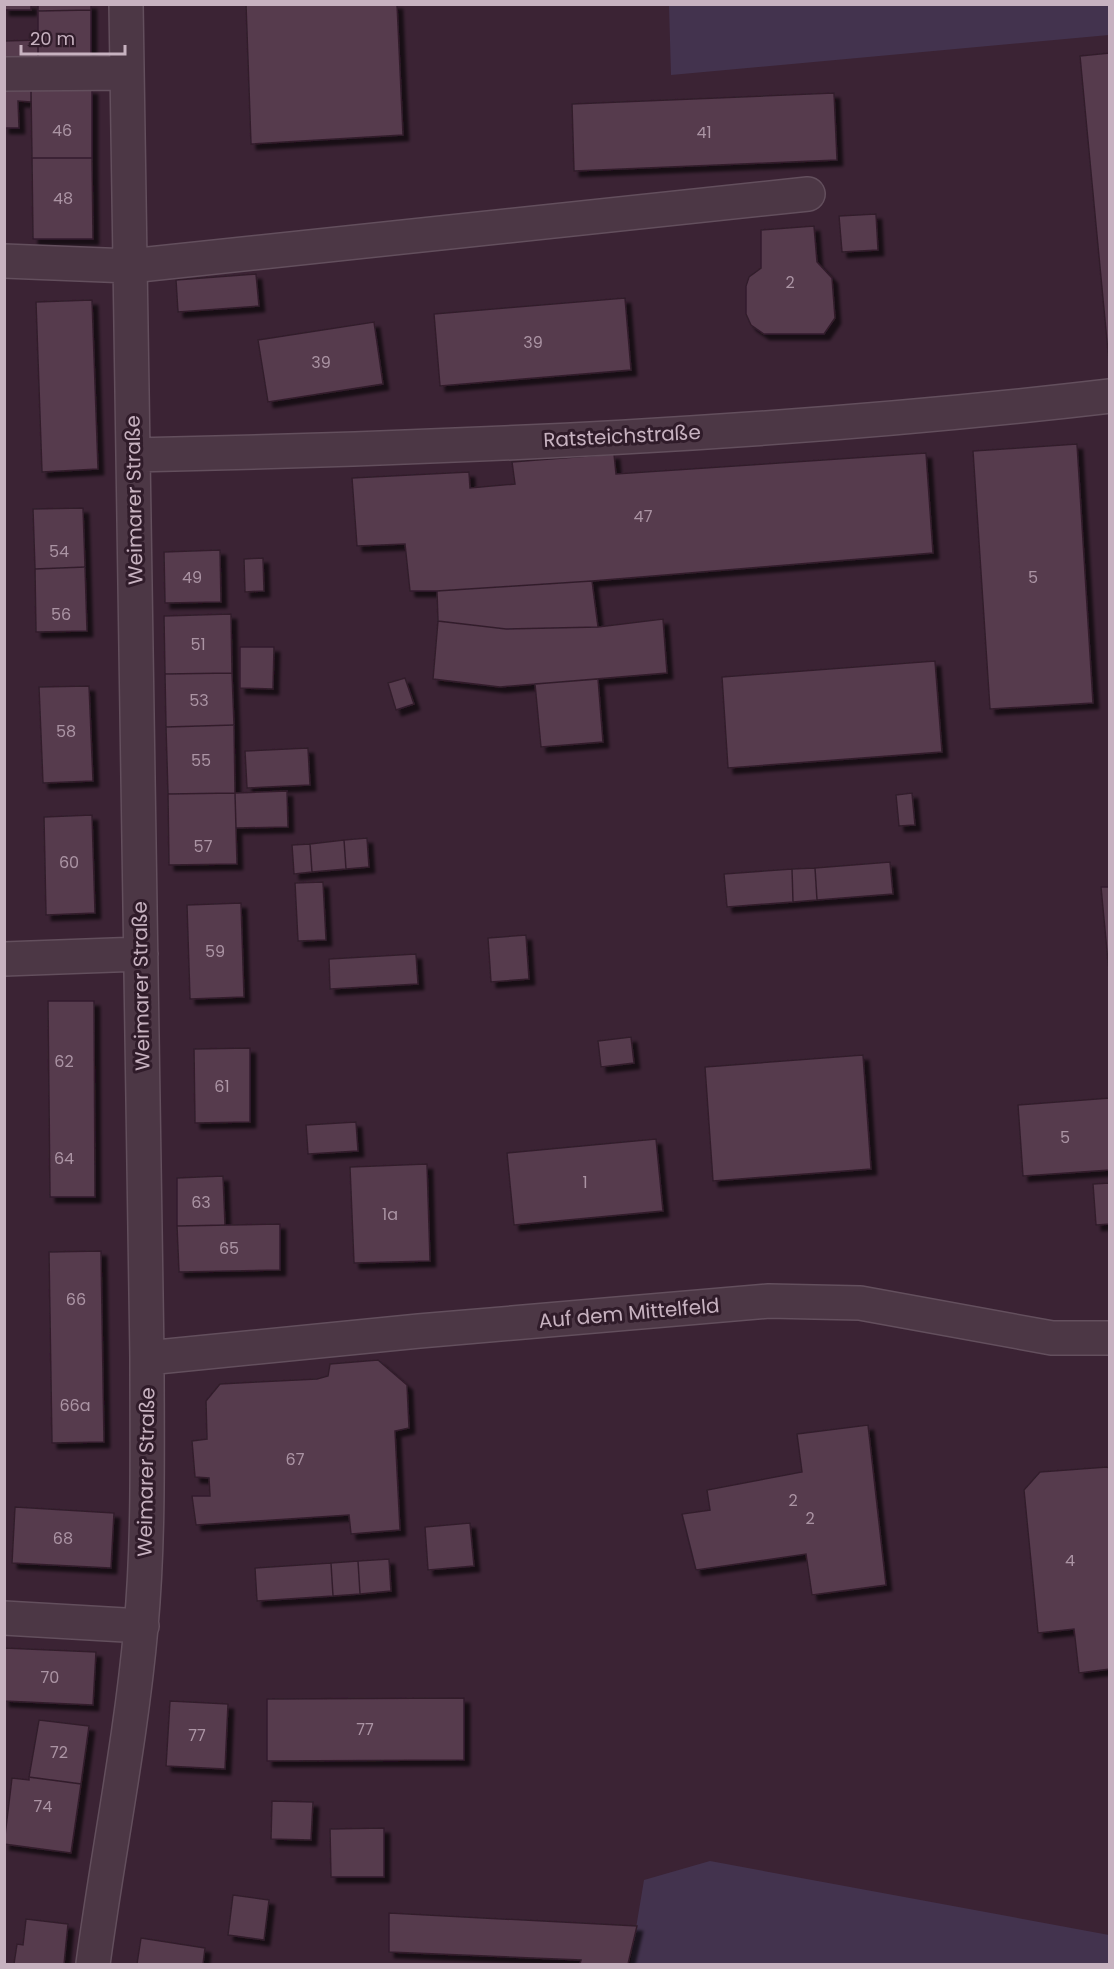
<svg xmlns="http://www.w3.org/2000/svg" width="1114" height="1969" font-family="Poppins,sans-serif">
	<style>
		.green { fill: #43334e }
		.building { fill: #573a4e; stroke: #321e2c; stroke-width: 1.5; filter: url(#shadow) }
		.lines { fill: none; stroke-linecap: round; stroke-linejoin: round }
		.minor-casing { stroke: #634f5d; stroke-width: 36 }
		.minor { stroke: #4c3745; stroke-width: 33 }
		.labels { text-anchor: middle; stroke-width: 6; stroke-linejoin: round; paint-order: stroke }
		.number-label { font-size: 16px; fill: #ab94a4 }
		.street-label { font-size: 20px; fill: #c7b2c0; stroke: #301c2a }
	</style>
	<defs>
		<filter id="shadow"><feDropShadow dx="5.5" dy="5.5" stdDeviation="1.5" flood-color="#0009"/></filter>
	</defs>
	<rect width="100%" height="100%" fill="#3b2334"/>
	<path class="green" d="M669 5H1109V35L671 75Z
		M710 1861 1109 1935V1964H630L644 1880Z"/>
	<path class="building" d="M4 4H31V10H4Z
		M38 4H91V10L38 11Z
		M246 4H397L403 135 251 144Z
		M91 10V63H38V11Z
		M38 40V63L4 64V41Z
		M1110 53V362H1109L1080 56Z
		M4 89H31V102L18 101 19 128H4Z
		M31 89H92V158H32Z
		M834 93 837 160 574 171 572 104Z
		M32 158H92L93 239H33Z
		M876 214 878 250 842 252 839 216Z
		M814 226 817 262 832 278 835 318 824 334H764L751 325 746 314V286L749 277 761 268V230Z
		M256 274 259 306 178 312 176 280Z
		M625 298 631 370 440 386 434 314Z
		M92 300 98 469 42 472 36 302Z
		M374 322 383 384 268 402 258 340Z
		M1077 444 1093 703 990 709 973 451Z
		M926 453 933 553 592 581 437 591H410L405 544 357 546 352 478 469 472 470 488 515 484 512 462 614 454 616 474Z
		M83 508 85 567 35 569 33 509Z
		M220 550 221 602 165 603 164 552Z
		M263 558 264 591 245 592 244 559Z
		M85 567 87 631 36 632 35 569Z
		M592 581 598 627 506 629 438 621 437 591Z
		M231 614 232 673 165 674 164 616Z
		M663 619 667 673 500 687 433 679 438 621 506 629 598 627Z
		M240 647H274L273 689 240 688Z
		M935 661 942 752 728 768 722 677Z
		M232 673 234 725 166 727 165 674Z
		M405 678 414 704 396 710 388 683Z
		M598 679 603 742 541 747 535 684Z
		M89 686 93 781 43 783 39 687Z
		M234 725 235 793 168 794 166 727Z
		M308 748 310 785 247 788 245 751Z
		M287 791 288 827 236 828 235 793Z
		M235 793 237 864 169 865 168 794Z
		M912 793 915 825 899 826 896 795Z
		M92 815 95 913 46 915 44 817Z
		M367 838 369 867 346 869 344 840Z
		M344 840 346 869 312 872 310 844Z
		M310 844 312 872 294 874 292 845Z
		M890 862 893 894 817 900 815 868Z
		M815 868 817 900 793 902 792 869Z
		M792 869 793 902 727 907 724 874Z
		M323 882 326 940 298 941 295 883Z
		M1101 887H1110V983Z
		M241 903 244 997 190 999 187 905Z
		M526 935 529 979 491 982 488 938Z
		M416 954 418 984 330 989 329 959Z
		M48 1001H94L95 1197H50Z
		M631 1037 634 1063 601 1067 598 1041Z
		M250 1048V1122L195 1123 194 1049Z
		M863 1055 871 1169 713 1181 705 1067Z
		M1110 1098V1170L1023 1176 1018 1105Z
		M356 1122 358 1151 308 1154 306 1125Z
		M656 1139 663 1211 514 1225 507 1153Z
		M427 1164 430 1261 354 1263 350 1167Z
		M223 1176 225 1225 177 1226V1178Z
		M1110 1183V1224L1096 1225 1093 1184Z
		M280 1224V1270L179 1272 177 1226Z
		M101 1251 104 1442 52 1443 49 1252Z
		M378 1360 407 1385 409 1428 395 1431 400 1530 351 1534 349 1515 196 1525 192 1496H210L209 1478 195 1477 192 1441 207 1439 206 1401 220 1384 317 1379 328 1376 330 1364Z
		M868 1425 886 1585 812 1595 806 1554 696 1570 682 1514 710 1510 707 1490 802 1472 797 1434Z
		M1107 1467 1110 1469V1669L1079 1673 1074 1629 1038 1633 1024 1490 1040 1472Z
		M15 1507 114 1513 111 1568 12 1563Z
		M470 1523 474 1566 428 1570 425 1527Z
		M389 1559 391 1591 360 1594 358 1561Z
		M358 1561 360 1594 333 1596 331 1563Z
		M331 1563 333 1596 257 1601 255 1568Z
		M4 1648 96 1652 93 1705 4 1701Z
		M464 1698V1760L267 1761V1699Z
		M170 1701 228 1704 225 1769 166 1766Z
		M39 1720 89 1726 81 1784 29 1777Z
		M29 1777 81 1784 71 1853 4 1844 12 1778 29 1780Z
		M272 1801 313 1802 311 1840 271 1839Z
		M384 1828V1877H331L330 1829Z
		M233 1895 269 1900 264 1940 228 1935Z
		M389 1913 637 1926 628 1964H580L581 1960 389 1952Z
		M26 1919 68 1924 64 1964H14L17 1944 23 1945Z
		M141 1938 205 1948 203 1964H137Z"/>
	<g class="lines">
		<g class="minor-casing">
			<path id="minor" d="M4 74 127 73
				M4 261 130 266 808 194
				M133 455C459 448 786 434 1110 396
				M4 959 141 954
				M147 1358 419 1331 769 1301 860 1303 1052 1338H1110
				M4 1618 142 1626
				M93 1964C108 1852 131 1740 141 1627 149 1538 147 1448 147 1358L126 4"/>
		</g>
		<use href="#minor" class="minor"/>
	</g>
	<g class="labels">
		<g class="number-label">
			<text x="62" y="136">46</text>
			<text x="704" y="138">41</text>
			<text x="63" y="204">48</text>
			<text x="790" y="288">2</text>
			<text x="533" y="348">39</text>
			<text x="321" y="368">39</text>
			<text x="643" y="522">47</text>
			<text x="59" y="557">54</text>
			<text x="192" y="583">49</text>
			<text x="1033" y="583">5</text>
			<text x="61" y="620">56</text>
			<text x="198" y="650">51</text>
			<text x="199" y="706">53</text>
			<text x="66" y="737">58</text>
			<text x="201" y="766">55</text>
			<text x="203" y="852">57</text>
			<text x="69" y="868">60</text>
			<text x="215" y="957">59</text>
			<text x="64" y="1067">62</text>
			<text x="222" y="1092">61</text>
			<text x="1065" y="1143">5</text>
			<text x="64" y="1164">64</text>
			<text x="585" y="1188">1</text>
			<text x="201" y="1208">63</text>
			<text x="390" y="1220">1a</text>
			<text x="229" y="1254">65</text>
			<text x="76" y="1305">66</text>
			<text x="75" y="1411">66a</text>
			<text x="295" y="1465">67</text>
			<text x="793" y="1506">2</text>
			<text x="810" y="1524">2</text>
			<text x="63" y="1544">68</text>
			<text x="1070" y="1566">4</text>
			<text x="50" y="1683">70</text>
			<text x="365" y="1735">77</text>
			<text x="197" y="1741">77</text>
			<text x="59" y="1758">72</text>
			<text x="43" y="1812">74</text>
		</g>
		<g class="street-label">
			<text transform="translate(622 436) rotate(-3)" y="7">Ratsteichstraße</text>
			<text transform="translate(134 500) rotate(-91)" y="7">Weimarer Straße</text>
			<text transform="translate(141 986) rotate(-91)" y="7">Weimarer Straße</text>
			<text transform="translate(629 1313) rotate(-5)" y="7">Auf dem Mittelfeld</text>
			<text transform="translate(146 1472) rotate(-89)" y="7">Weimarer Straße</text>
		</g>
	</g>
	<rect width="1114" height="1969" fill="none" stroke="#c7b2c0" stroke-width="12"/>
	<path d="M21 45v9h104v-9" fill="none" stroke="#c7b2c0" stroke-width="3"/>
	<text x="30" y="45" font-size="18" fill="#c7b2c0" stroke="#301c2a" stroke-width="4.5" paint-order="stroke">20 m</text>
</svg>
